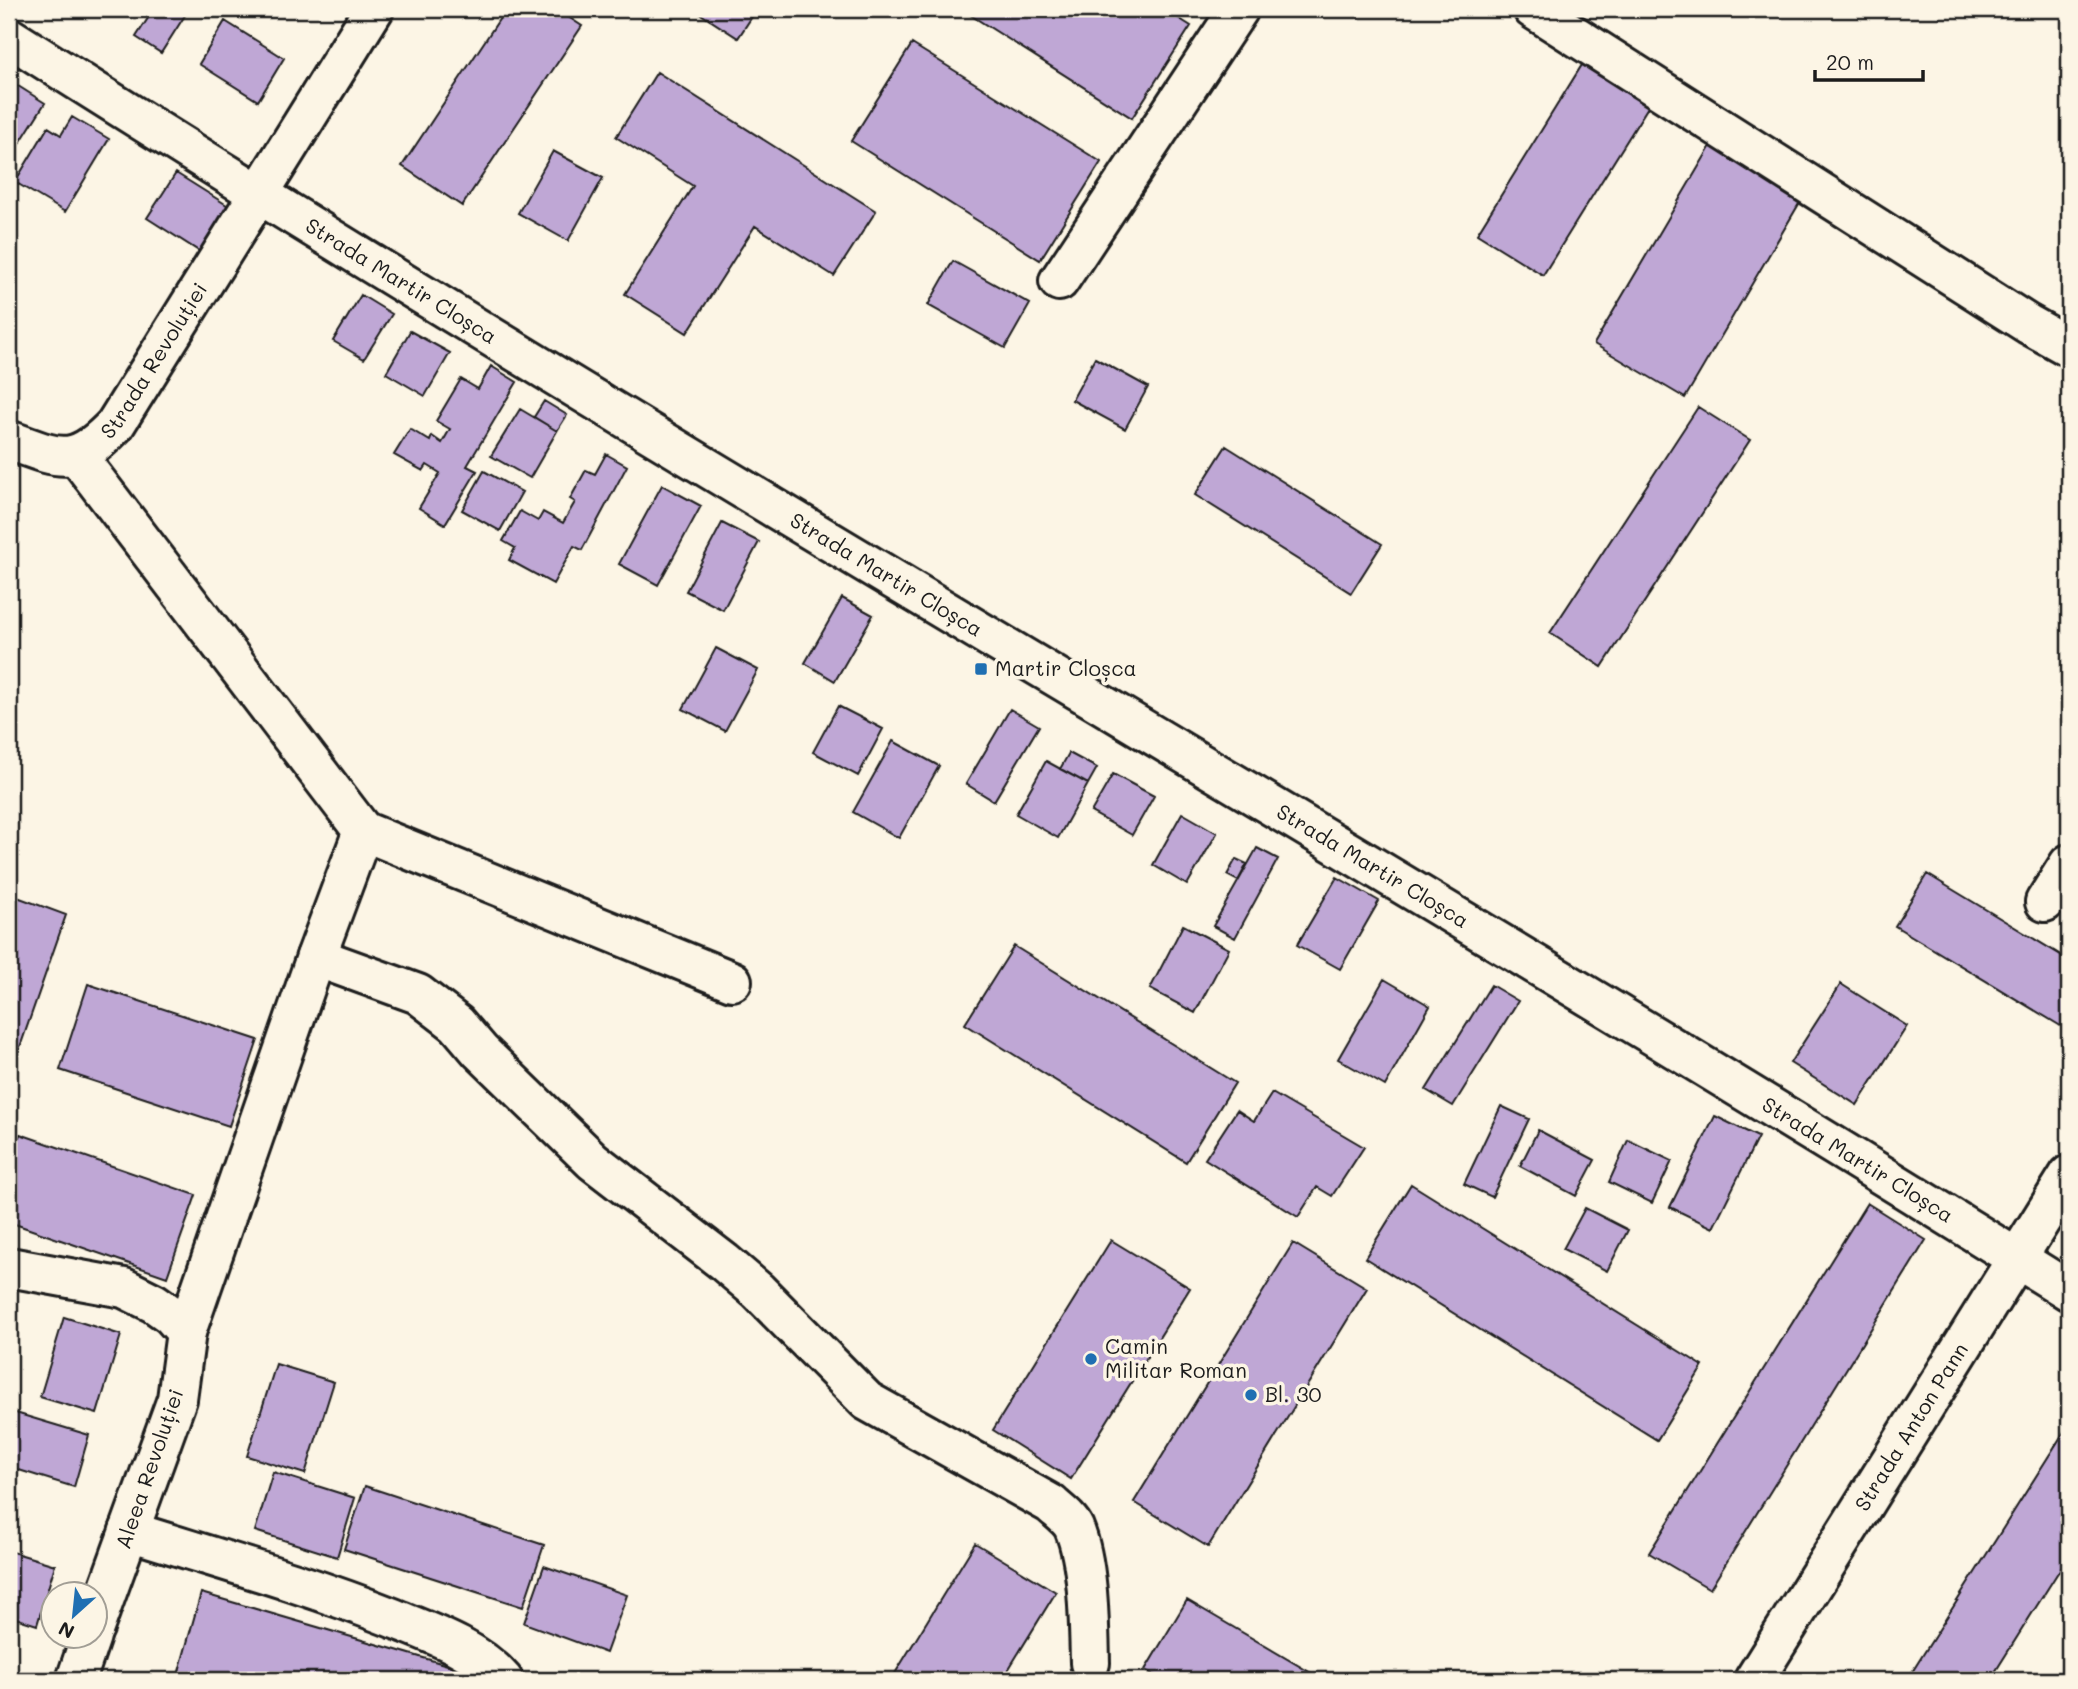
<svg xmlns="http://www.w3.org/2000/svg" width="2078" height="1689" font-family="Mali,sans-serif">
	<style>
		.building { fill: #bfa7d5; stroke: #1c1c1c; stroke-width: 2 }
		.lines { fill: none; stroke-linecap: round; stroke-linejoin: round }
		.minor-casing { stroke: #1c1c1c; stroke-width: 44 }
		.minor { stroke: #fcf5e5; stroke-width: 38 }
		.poi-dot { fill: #1f6fb2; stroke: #fcf5e5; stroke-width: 2.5 }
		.labels { text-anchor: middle; stroke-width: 7; stroke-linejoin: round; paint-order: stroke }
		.street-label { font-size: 21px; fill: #1c1c1c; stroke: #fcf5e5 }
		.poi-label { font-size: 21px; fill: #1c1c1c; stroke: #fcf5e5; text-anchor: start }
	</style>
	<rect width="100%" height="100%" fill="#fcf5e5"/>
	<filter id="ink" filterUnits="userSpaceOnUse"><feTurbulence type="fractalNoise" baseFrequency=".0143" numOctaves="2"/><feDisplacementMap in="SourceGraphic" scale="14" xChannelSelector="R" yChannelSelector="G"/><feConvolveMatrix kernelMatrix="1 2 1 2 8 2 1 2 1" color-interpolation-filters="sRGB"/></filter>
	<g filter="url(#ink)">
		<path class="building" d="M140 9H189L161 53 136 37 150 15Z
			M506 9H556L582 26 462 206 402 166Z
			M693 9H757L738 38Z
			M961 9H1164L1191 26 1132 118Z
			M225 21 284 58 258 101 199 64Z
			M912 44 1101 162 1040 260 851 141Z
			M1590 52 1656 94 1543 275 1477 234Z
			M657 72 876 211 834 276 755 226 687 333 625 294 693 186 616 137Z
			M15 84 45 103 9 160V95Z
			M72 117 109 139 65 212 15 182 48 127 61 135Z
			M1712 144 1803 197 1685 398 1594 344Z
			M553 151 603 178 568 241 518 213Z
			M176 173 230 207 202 253 147 218Z
			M953 261 1030 304 1005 348 928 305Z
			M361 295 392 314 364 359 333 341Z
			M410 331 450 353 425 396 386 373Z
			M1095 358 1148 387 1125 429 1072 400Z
			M491 366 517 382 467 466 477 471 445 524 419 508 440 473 427 465 423 471 394 455 410 429 430 441 432 436 442 443 450 429 436 421 461 379 478 389Z
			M544 401 567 415 557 431 534 417Z
			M1698 407 1750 440 1602 667 1550 633Z
			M520 409 557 431 530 478 491 456Z
			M1226 446 1382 544 1351 593 1195 495Z
			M606 454 627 466 582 550 574 546 553 584 509 560 515 548 503 541 520 511 538 521 543 512 563 523 575 502 570 499 586 470 595 474Z
			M484 471 522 492 500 531 462 510Z
			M662 485 701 506 658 585 619 564Z
			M722 523 759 542 723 610 686 591Z
			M842 598 873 615 835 681 805 663Z
			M716 648 758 670 725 731 683 709Z
			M838 706 883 729 858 776 813 752Z
			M1010 709 1039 726 994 801 966 784Z
			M893 741 939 766 899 838 853 812Z
			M1069 753 1097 768 1088 784 1060 769Z
			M1046 761 1088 784 1058 838 1016 814Z
			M1113 774 1154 796 1132 835 1091 812Z
			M1182 813 1217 833 1187 885 1153 865Z
			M1257 848 1278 859 1235 938 1213 926Z
			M1236 859 1247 864 1238 881 1227 875Z
			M1927 874 2069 960V1020L2064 1028 1895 926Z
			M1337 877 1379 901 1340 969 1297 945Z
			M9 894 66 915 13 1067 9 1066Z
			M1183 925 1229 949 1195 1013 1150 989Z
			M1014 946 1235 1083 1186 1162 965 1024Z
			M1384 979 1430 1006 1385 1086 1338 1059Z
			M88 984 258 1040 229 1126 60 1070Z
			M1841 984 1907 1026 1857 1105 1790 1063Z
			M1491 985 1518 1001 1453 1106 1426 1090Z
			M1272 1093 1364 1147 1332 1196 1317 1187 1298 1217 1205 1159 1237 1110 1254 1121Z
			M1501 1106 1529 1119 1492 1197 1464 1184Z
			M1715 1116 1758 1137 1713 1228 1670 1207Z
			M1538 1130 1595 1160 1576 1196 1520 1166Z
			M20 1134 196 1195 167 1277 9 1222V1167Z
			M1628 1140 1672 1161 1652 1203 1609 1182Z
			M1411 1184 1703 1366 1657 1440 1365 1258Z
			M1867 1203 1926 1240 1710 1589 1649 1553Z
			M1585 1208 1628 1230 1607 1271 1563 1249Z
			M1111 1240 1190 1288 1071 1479 993 1430Z
			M1293 1243 1367 1288 1208 1547 1134 1502Z
			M64 1317 121 1335 97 1414 40 1397Z
			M276 1364 334 1382 305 1474 247 1456Z
			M9 1411 89 1435 74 1487 9 1467Z
			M2069 1424V1555L1990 1680H1907Z
			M273 1472 355 1498 337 1557 255 1531Z
			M365 1486 544 1545 523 1607 344 1549Z
			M975 1543 1056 1592 1002 1680H891Z
			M9 1551 55 1565 37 1625 9 1616Z
			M544 1566 627 1595 606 1653 524 1623Z
			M201 1593 468 1671 465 1680H195L178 1675Z
			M1187 1600 1323 1680H1163L1145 1670Z"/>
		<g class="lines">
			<g class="minor-casing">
				<g id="minor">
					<path d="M1533 9 2028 324 2069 347"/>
					<path id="s1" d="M9 37C687 468 1387 865 2069 1291"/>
					<path d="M1059 281 1239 9"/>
					<path id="s2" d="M9 440C60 459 74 468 115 425L374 9"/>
					<path d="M77 456 363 831 316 957 186 1332 177 1399 94 1628"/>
					<path d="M363 831 732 981"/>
					<path d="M2045 902 2069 864"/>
					<path d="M316 957 418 994 457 1024 480 1051 593 1161 724 1262 758 1291 867 1401 1051 1504C1058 1511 1070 1519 1074 1528 1089 1565 1089 1623 1090 1663"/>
					<path d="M9 1267 124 1288 154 1303 171 1315 186 1332"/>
					<path d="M129 1531C218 1559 307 1584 393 1618 430 1633 477 1649 503 1680"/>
					<path d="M76 1680 91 1636"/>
					<path id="s3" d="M1754 1680 2069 1175"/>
				</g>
			</g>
			<use href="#minor" class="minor"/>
		</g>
	</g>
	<g class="poi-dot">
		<rect x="974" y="662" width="14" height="14" rx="3.5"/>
		<circle cx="1091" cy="1359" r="7"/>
		<circle cx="1251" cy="1395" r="7"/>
	</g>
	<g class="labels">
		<g class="street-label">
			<text dy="7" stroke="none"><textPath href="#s1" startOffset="462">Strada Martir Cloșca</textPath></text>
			<text dy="7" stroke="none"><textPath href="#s2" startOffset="194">Strada Revoluției</textPath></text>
			<text dy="7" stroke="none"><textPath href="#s1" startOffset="1029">Strada Martir Cloșca</textPath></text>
			<text dy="7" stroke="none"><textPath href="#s1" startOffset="1596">Strada Martir Cloșca</textPath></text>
			<text dy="7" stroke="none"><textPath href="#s1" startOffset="2163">Strada Martir Cloșca</textPath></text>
			<text dy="7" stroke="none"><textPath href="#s3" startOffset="298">Strada Anton Pann</textPath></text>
			<text transform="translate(150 1469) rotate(-71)" y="7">Aleea Revoluției</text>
		</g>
		<g class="poi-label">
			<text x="995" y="676">Martir Cloșca</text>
			<text x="1105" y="1354">Camin<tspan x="1105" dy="24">Militar Roman</tspan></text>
			<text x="1265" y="1402">Bl. 30</text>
		</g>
	</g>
	<rect width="2078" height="1689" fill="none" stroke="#fcf5e5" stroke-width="35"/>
	<rect x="18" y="18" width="2043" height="1654" fill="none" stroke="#1c1c1c" stroke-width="2.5" filter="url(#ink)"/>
	<g transform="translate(74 1615) rotate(207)"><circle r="33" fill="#fcf5e5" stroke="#a29e95" stroke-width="2"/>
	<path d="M0-5L12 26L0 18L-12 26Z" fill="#1f6fb2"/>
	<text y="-10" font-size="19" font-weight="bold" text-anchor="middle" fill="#1c1c1c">N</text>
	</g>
	<path d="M1815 70v10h108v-10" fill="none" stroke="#1c1c1c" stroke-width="3.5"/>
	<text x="1826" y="70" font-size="21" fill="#1c1c1c" stroke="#fcf5e5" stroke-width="5" paint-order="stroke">20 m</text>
</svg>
